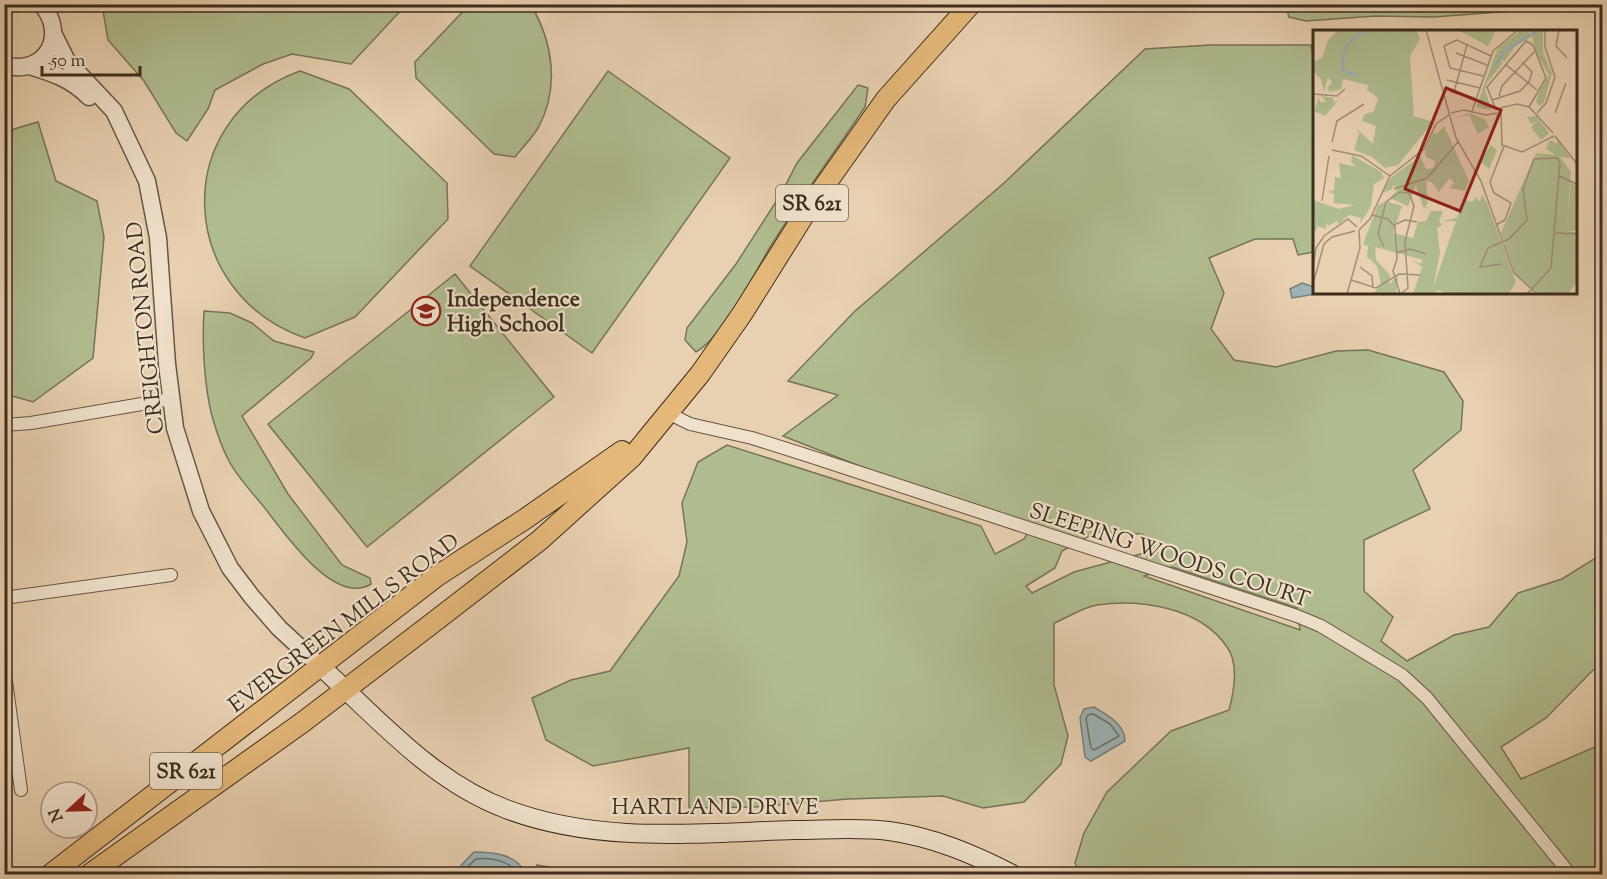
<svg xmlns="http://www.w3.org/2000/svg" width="1607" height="879" font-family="'Sorts Mill Goudy',serif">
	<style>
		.green { fill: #b0bd90; stroke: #767556; stroke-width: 1.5; fill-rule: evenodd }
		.water { fill: #9cb4b8; stroke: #767e7a; stroke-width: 1.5 }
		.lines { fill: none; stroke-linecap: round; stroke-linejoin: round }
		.shore { stroke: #6c706a; stroke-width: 1.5 }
		.minor-casing { stroke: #675642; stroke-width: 14 }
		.tertiary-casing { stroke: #675642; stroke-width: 19 }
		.secondary-casing { stroke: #3c2d1d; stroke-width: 20 }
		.primary-casing { stroke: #3c2d1d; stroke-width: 22 }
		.minor { stroke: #f0e1cc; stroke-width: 12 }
		.tertiary { stroke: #f0e1cc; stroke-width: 16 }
		.secondary { stroke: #f0e1cc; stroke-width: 18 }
		.primary { stroke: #e4b878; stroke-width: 20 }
		.labels { text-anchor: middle; stroke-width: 4.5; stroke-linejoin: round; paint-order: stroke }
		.shield { fill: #f0e1cc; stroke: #726352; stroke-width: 1.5 }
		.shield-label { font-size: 21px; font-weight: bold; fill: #3c2d1d }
		.poi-label { font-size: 22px; font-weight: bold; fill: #3c2d1d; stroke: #f0e1cc; text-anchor: start }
		.street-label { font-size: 22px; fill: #3c2d1d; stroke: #f0e1cc }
		.inset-river { fill: none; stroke: #9cb4b8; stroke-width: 3 }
		.inset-road { fill: none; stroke: #a38f76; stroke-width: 1.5 }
		.view { fill: #8f2418; fill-opacity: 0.15; stroke: #8f2418; stroke-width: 3 }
		.inset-edge { fill: none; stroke: #3c2d1d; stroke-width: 3 }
	</style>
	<rect width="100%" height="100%" fill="#e8d1b1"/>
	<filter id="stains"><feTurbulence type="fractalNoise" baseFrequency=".00333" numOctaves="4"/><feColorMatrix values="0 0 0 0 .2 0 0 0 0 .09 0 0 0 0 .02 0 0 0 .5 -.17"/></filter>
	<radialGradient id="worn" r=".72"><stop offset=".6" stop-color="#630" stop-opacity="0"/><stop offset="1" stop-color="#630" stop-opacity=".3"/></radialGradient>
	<path class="green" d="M470 4 531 5C553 42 560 88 538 128 532 138 522 148 515 157L494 154 416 78 415 62Z
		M1292 4 1594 5 1434 17 1375 16 1306 21 1289 17 1286 7Z
		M102 5V4L406 5 351 64 292 54 263 64 215 90 208 109 187 141 176 133 144 81 108 40Z
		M591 5H819L787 11 614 10Z
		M1210 45H1311L1314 60V252L1298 255 1293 239H1255L1209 258 1224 293 1211 329 1234 360 1276 367 1336 351 1368 350 1444 372 1463 401 1461 430 1413 470 1430 509 1364 540V591L1393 617 1381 641 1407 661 1454 635 1489 627 1518 593 1562 579 1602 554V661L1546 718 1501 747 1521 779 1602 744V874H1081L1075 863 1084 833 1107 792 1171 731 1229 710C1234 692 1239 663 1227 647 1200 607 1141 599 1097 605 1083 607 1067 618 1054 623V685L1068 736 1061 764 1024 802 983 808 943 796 848 799 754 807 689 808V748L593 766 546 740 532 698 571 680 610 671 679 576 687 542 682 503 698 462 727 445 981 526 995 554 1024 539 1032 525 867 469 783 436 838 395 788 381 854 312 1004 183 1145 49ZM1096 532 1142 534 1155 550 1074 572 1032 593 1026 586 1055 568 1062 551ZM1172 567 1297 608 1300 630 1144 576Z
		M300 71 349 89 447 183 448 219 355 317 305 338C176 293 168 119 300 71Z
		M608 71 730 158 592 353 470 266Z
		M858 85 868 88 865 107C834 153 801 198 772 244 754 273 724 336 696 352L685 340 687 328 736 264 781 194 797 163Z
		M38 122 56 181 97 201 104 237 93 358 33 402 5 394 4 139 14 129Z
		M455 274 554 397 367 547 268 424Z
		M204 311 230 313 252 323 274 341 314 352 311 358 242 416 288 494 342 565 370 578 371 584C334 607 283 531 264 507 252 492 236 476 228 459 221 446 216 430 212 416 204 385 202 342 204 311Z
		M537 865 589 874H540Z"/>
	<path class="water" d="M1302 283 1314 287 1316 294 1292 298 1290 289Z
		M1094 707C1107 715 1125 724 1125 741L1091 761 1085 757 1080 718 1084 709Z
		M474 852C493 852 517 854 526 874H453Z"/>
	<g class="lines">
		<path class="shore" d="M1093 714 1110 724 1119 736 1094 750 1091 748 1086 719 1088 715Z
			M460 874 476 859C492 857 509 861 519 874"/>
		<g class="minor-casing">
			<path id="minor" d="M668 413 690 424 752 438 809 456 1297 616 1321 626 1402 675 1427 698 1570 874
				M4 425 31 423 171 399
				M4 598 171 575
				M4 667 21 790"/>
		</g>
		<g class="tertiary-casing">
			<path id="tertiary" d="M54 35 67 61 114 111 147 181 158 238 167 364 175 428 201 511 230 568 252 597 279 628 320 666
				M4 65C45 77 69 35 41 4
				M29 66C53 73 71 79 89 97"/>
		</g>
		<g class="secondary-casing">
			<path id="secondary" d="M320 666C378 718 431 781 506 809 598 844 697 833 794 830 825 830 858 827 889 831 933 837 973 854 1012 874"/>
		</g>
		<g class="primary-casing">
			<path id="primary" d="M51 874 437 576 525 519 622 451
				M90 874 303 722 430 625 540 540 632 457 700 374 742 314 806 212 886 99 971 4"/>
		</g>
		<use href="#minor" class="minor"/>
		<use href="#tertiary" class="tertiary"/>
		<use href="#secondary" class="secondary"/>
		<use href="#primary" class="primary"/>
	</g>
	<defs>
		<g id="school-ring" transform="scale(1.5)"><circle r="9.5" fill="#f0e1cc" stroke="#8f2418" stroke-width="1.5"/><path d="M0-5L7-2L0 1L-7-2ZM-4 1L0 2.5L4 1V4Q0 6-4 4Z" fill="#8f2418"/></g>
	</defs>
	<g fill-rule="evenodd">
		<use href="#school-ring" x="426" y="311"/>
	</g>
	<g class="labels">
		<g class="shield">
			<rect x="776" y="185" width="72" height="36" rx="4.5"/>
			<rect x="150" y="753" width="72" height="36" rx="4.5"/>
		</g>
		<g class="shield-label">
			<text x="812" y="210">SR 621</text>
			<text x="186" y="778">SR 621</text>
		</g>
		<g class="poi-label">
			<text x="447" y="306">Independence<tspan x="447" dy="25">High School</tspan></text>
		</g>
		<g class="street-label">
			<text transform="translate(144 328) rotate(-96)" y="8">CREIGHTON ROAD</text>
			<text transform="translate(1170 554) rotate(18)" y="8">SLEEPING WOODS COURT</text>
			<text transform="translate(343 622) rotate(-37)" y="8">EVERGREEN MILLS ROAD</text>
			<text x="715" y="814">HARTLAND DRIVE</text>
		</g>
	</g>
	<g transform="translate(1313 30)">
		<rect width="264" height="264" fill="#e8d1b1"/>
		<path d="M25 0H104L107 9 97 26 101 85 96 89 101 86 120 92 85 135 72 138 59 127 41 120 46 103 43 98 60 114 63 96 49 91 51 85 61 81 65 68 54 60 55 55 30 49 28 59 17 62 14 58 19 52 15 47 11 62 8 49 1 42 0 32 9 28 15 10ZM145 0H183L175 16ZM215 0 218 7 203 15 191 32 188 29 189 34 173 54 172 61 179 80 163 77 185 18 207 1ZM218 0H230V23L239 43 231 72 227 76 223 72 225 64 236 45 223 23ZM9 66 20 68 22 73 28 67 12 86 1 81 6 67 7 72H13ZM157 83 172 89 176 97 165 104 156 85 142 88ZM223 86 236 103 228 110 218 97 224 92 218 94 214 87ZM131 96 156 151 152 161 136 158 141 153 137 148 126 162 119 152 113 151 115 173 112 176 116 179 110 177 103 155 95 176 77 168 84 160 81 155 78 160 68 163 79 147 107 126 113 139 120 138 122 131 113 127 112 121 120 103 124 104ZM237 110 242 113 240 119 245 110 257 128 247 127 258 142 253 202 258 151 264 157V200L254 202H264V252L255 264H226L203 246 188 203 223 123 243 125 233 119ZM178 115 184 120 176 139 167 131ZM39 125 68 142 71 148 61 154 58 176 47 194 48 188 36 185 26 194 24 191 15 196 13 192V199L5 196 0 206V170L26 179 41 175 21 173V164L15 162 21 160 22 147 28 148 26 133 44 137 38 132ZM155 161 152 170 160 172 162 167 167 172 169 165 174 173 203 252 196 264H137L124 260 123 264H100L109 237 98 229 107 234 110 230 62 217 63 230 77 245 76 255 85 245 83 264 61 263 68 254 64 236 54 227 55 216 50 214 65 175 73 171 89 176 80 203 100 208 105 192 113 191 118 181H130L126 191 129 195 124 198 127 223 120 258 143 191H130L144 188Z" fill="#b0bd90"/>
		<path class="inset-river" d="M182 36 191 22 225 0M44 45 30 41V25L35 14 52 0"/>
		<path class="inset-road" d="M113 0 143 108 168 151 201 243 224 264M246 0 243 16 254 28M143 23 174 35M192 34 224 60M170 46 137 38 131 16 144 10 178 26M134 50 167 58M138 62 162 68M141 62 154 15M0 64 24 66 32 59M186 66 189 56 221 22M179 70 207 61 216 52 219 42 209 32M187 78 204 74 216 77 240 103M183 80 174 57 213 11 220 15 233 48 216 77M159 81 180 21 205 0M188 82 189 115 209 122 241 106M138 83 151 80 173 85 184 83M224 83 233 73 242 47 232 17V0M242 83 253 53M242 106 264 134M19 112 24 91 51 74M19 120 48 126 77 146M246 146 264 154M81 159 114 148 145 112M9 171 16 126M59 185 75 189 82 197 84 229 80 241 87 264M81 195 92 190 104 192M183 195 192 190 198 173 181 163 177 152 191 116M46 200 57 189 77 146 111 119 123 94 137 84M242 203 263 204 256 203M71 217 65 204 73 172 87 162 96 163 101 176 92 211 95 258 88 264M83 223 97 219 113 224M189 234 167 237 175 218 196 209 214 190 210 159 221 129 244 128 247 133 238 238 214 264M0 237 3 218 11 206 35 189 44 197M47 237 59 246 60 258M38 250 63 258 86 244 107 245M0 254 11 214 19 207 42 201M34 264 47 218 46 200"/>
		<path class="view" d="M133 58 188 80 147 181 92 159Z"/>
		<rect width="264" height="264" class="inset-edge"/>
	</g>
	<rect width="1607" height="879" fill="none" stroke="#e8d1b1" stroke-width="24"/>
	<rect x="6" y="6" width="1595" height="867" fill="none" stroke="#3c2d1d" stroke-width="3"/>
	<rect x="12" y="12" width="1583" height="855" fill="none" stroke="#3c2d1d" stroke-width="1.5"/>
	<g transform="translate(69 810) rotate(248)"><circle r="28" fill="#f0e1cc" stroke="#a89986" stroke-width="1.5"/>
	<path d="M0-4.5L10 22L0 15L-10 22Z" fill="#8f2418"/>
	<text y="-9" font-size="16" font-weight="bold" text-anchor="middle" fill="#3c2d1d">N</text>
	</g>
	<path d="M42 66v9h98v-9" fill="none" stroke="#3c2d1d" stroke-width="3"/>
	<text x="51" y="66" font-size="18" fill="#3c2d1d" stroke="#f0e1cc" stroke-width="4.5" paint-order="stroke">50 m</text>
	<rect width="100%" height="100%" filter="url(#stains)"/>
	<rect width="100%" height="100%" fill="url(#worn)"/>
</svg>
